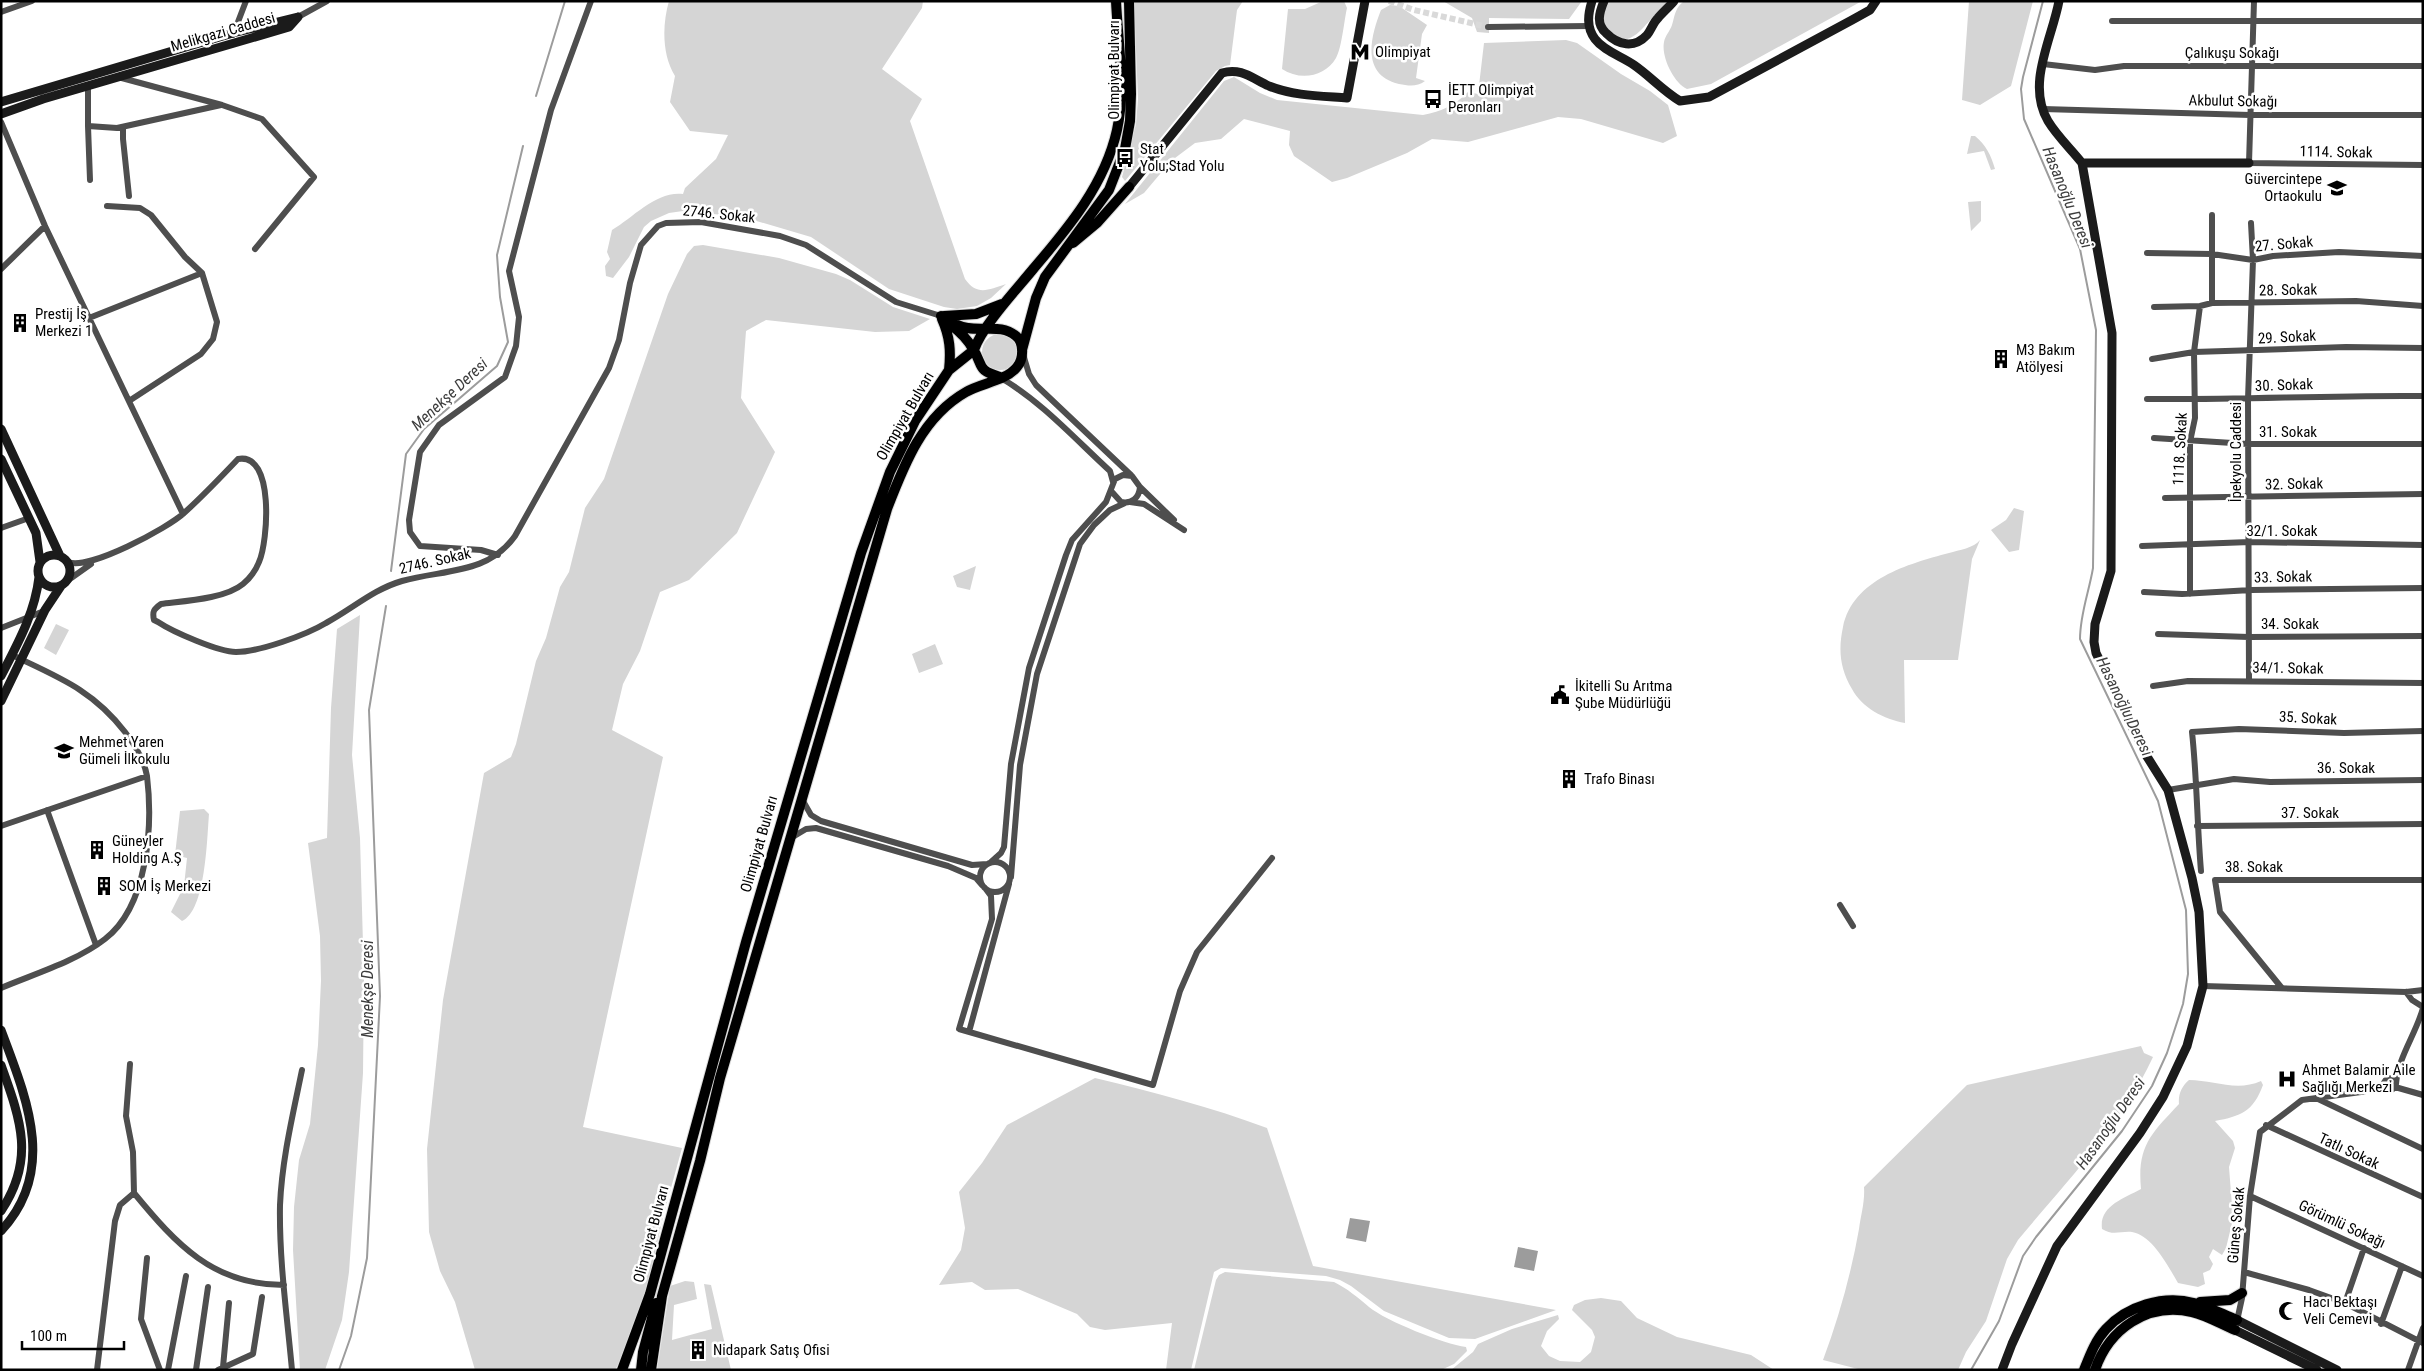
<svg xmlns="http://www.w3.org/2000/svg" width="2424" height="1371" font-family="'Roboto Condensed',sans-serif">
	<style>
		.green { fill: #d5d5d5 }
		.water { fill: #9c9c9c }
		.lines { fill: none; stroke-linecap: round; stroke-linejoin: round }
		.stream { stroke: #9c9c9c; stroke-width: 2 }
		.street-tunnel { stroke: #d9d9d9; stroke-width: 6; stroke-dasharray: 6 3; stroke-linecap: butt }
		.primary-casing { stroke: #dbdbdb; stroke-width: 12 }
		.street { stroke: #4e4e4e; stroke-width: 6 }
		.secondary { stroke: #1b1b1b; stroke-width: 9 }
		.primary { stroke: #000; stroke-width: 10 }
		.labels { text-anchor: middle; stroke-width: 5; stroke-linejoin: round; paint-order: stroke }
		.street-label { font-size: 15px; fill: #000; stroke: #fff }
		.poi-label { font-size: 15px; fill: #000; stroke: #fff; text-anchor: start }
		.water-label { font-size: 16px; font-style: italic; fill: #3d3d3d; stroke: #fff }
	</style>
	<rect width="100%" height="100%" fill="#fff"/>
	<path class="green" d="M669 1H923L922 8 882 69 922 99 910 121 965 279C977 296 988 290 1006 284L991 298 977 306 957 309 944 307 889 289 811 237 743 217 683 211 669 213 651 221 644 227 629 257 613 278 606 276 605 266 610 259 607 252 612 230C634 217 656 191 683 194L685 188 716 159 728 135 690 131 670 102 675 76C662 55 662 25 669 1Z
		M1134 1H1243L1237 10 1230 65 1225 66 1216 71 1125 181 1122 177 1136 124 1138 99Z
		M1323 1H1344L1347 8C1344 21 1342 47 1336 58 1325 77 1300 81 1282 69L1288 9H1305Z
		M1443 1H1582L1569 19 1489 18V33L1477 32 1472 18Z
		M1608 1H1670C1666 5 1660 9 1656 14 1640 30 1626 55 1605 26 1599 18 1603 9 1608 1Z
		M1684 1H1862L1711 84 1687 89C1674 83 1661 57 1664 42 1665 36 1670 31 1672 25 1675 15 1675 8 1684 1Z
		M1969 1H2033L2011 86 1980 105 1962 100Z
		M1390 5 1399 6 1427 25 1422 34 1416 78 1425 81C1417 87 1409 86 1399 84 1361 75 1370 38 1381 10Z
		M1566 40 1577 43 1621 74 1650 91 1668 105 1677 136 1663 143 1581 119 1558 117 1468 142 1432 139 1407 153 1347 178 1332 182 1294 156 1289 145 1290 131 1244 119 1221 139 1195 143 1171 161 1144 193 1125 204 1224 81 1234 77 1260 93 1277 100 1423 115C1442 111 1454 106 1468 92L1478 94 1484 43Z
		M1971 136H1975C1986 145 1991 155 1995 169L1991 170 1984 151 1967 154Z
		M1981 201V221L1971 231 1968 202Z
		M703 245 779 258 836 274 850 280 893 307 930 319 909 331 875 332 766 320 746 331 741 398 775 452 737 533 689 580 660 592 640 651 623 684 612 730 663 757 583 1127 682 1148 663 1217 638 1328 615 1370H475L455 1302 440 1271 429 1232 427 1149 443 1000 484 773 511 757 516 744 536 661 546 638 560 587 569 572 585 508 604 479 668 294 687 254 694 246Z
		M982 352a18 18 0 1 1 36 0a18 18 0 1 1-36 0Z
		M2014 508 2024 511 2019 550 2009 552 1991 530 2006 520Z
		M1980 540 1972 559 1958 660H1904L1905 723C1884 719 1862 708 1852 689 1840 669 1838 650 1843 627 1853 579 1908 564 1949 553 1959 550 1974 548 1980 540Z
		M976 566 970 590 957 587 953 576Z
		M360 615 352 755 360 838 364 980 363 1073 349 1272 342 1320 325 1370H300L293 1250 294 1207 299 1160 310 1124 318 1045 321 981 320 936 308 843 327 838 331 708 337 629Z
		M56 624 69 630 56 655 44 648Z
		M935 644 943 664 919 673 912 654Z
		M204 809 209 814C207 837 206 911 182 921L171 912 184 886 187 858 175 855 180 811Z
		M2141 1046 2144 1053 2153 1057C2121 1126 2066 1182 2018 1240L2007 1259 1986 1321 1966 1352 1958 1370H1862L1823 1360C1839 1317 1851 1274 1859 1229 1861 1214 1865 1202 1864 1187L1967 1085Z
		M1095 1078C1153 1092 1211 1107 1267 1128L1313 1266 1556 1310 1475 1339 1449 1338 1384 1311 1351 1286 1340 1280 1326 1276 1221 1268 1214 1272 1191 1370H1166L1172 1323 1105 1330 1090 1327 1077 1314 1018 1289 985 1290 972 1282 939 1285 961 1250 965 1228 959 1192 982 1163 1007 1125Z
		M2189 1080C2213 1080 2237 1092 2261 1081L2263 1085C2253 1112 2241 1116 2215 1121L2233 1141 2235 1148 2229 1167 2233 1219 2226 1248 2222 1255 2213 1249 2209 1257 2213 1264 2210 1270 2203 1273 2205 1284 2198 1287 2178 1283C2168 1266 2152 1235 2132 1232 2120 1231 2113 1236 2102 1229 2099 1206 2123 1199 2141 1189 2137 1146 2151 1134 2179 1104 2178 1094 2182 1086 2189 1080Z
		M1225 1272 1334 1282C1348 1289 1357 1297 1369 1307 1386 1321 1444 1344 1466 1347L1467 1351 1454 1364 1441 1370H1194L1216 1280 1219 1275Z
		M685 1281 694 1282 697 1299 674 1305 672 1340 712 1329 704 1284 711 1285 731 1370H657L670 1286Z
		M1601 1298 1621 1301 1637 1318 1677 1337 1751 1355 1774 1370H1451L1473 1352 1478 1344 1512 1329 1558 1315 1559 1319 1547 1331 1541 1346 1549 1356 1560 1361 1580 1362 1591 1352 1595 1337 1592 1330 1572 1310 1574 1305 1585 1300Z"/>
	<path class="water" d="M1350 1218 1370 1221 1366 1242 1346 1238Z
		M1518 1247 1538 1251 1534 1271 1514 1267Z"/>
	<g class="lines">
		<path class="stream" d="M536 96 565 1
			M391 571 406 454 424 429 497 366 508 342 500 297 497 255 523 146
			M339 1370 351 1336 367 1258 380 996 369 710 386 606
			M1971 1370 1999 1321 2023 1256 2036 1237 2122 1131 2152 1086 2167 1053 2183 1004 2188 974 2186 910 2158 801 2080 639C2080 614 2089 592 2093 568L2096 330 2080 249 2024 119 2021 89 2023 77 2043 1"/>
		<path class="street-tunnel" d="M1389 1 1414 10 1488 27"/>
		<g class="primary-casing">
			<path id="primary" d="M1073 243 1097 223 1129 187
				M944 316 976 314 1002 304
				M942 319C950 337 951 351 949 370
				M951 325C959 331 968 340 973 349 984 366 976 370 1000 377
				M974 350C982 326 1017 289 1034 268 1069 227 1105 184 1117 130 1126 89 1118 43 1116 1
				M1022 350 1036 298 1045 277 1109 190 1125 149 1130 121 1131 94 1129 1
				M2200 1302 2230 1300 2242 1293
				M622 1370 650 1294 746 942 861 553 890 472 915 421 949 370 974 350
				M641 1370 643 1352 656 1303
				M651 1370 662 1296 700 1161 720 1078 887 509C904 465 922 417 966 392 981 383 1006 381 1017 367 1024 359 1024 342 1016 336 1002 324 985 331 968 328 958 327 949 321 941 316
				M2084 1370C2090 1355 2095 1341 2106 1329 2127 1306 2163 1295 2194 1303 2209 1307 2222 1314 2237 1320
				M2095 1370C2109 1329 2147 1302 2192 1312 2206 1315 2221 1324 2235 1330"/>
		</g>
		<path class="street" d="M2254 1 2249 163 2423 165
			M1 12 32 1
			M298 17 327 1
			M2112 21H2423
			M1488 27 1589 26
			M233 35 246 1
			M2043 64 2095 70 2124 66H2423
			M118 77 222 105 262 119 314 177 255 249
			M88 86V126L117 128 221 105
			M2043 109 2250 115H2423
			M1 122 45 226 183 514
			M88 126 90 180
			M123 127V139L129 196
			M107 206 140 208 151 215 185 257 202 273 217 322 213 339 201 354 129 401
			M2147 253 2212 254 2253 260 2273 256 2339 252 2423 256
			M1 269 45 226
			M2212 303V215
			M2154 307 2200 306 2212 303 2356 301 2423 306
			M89 318 202 273
			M1023 354 1029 374 1036 385 1131 475
			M2152 359 2194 352 2346 347 2423 348
			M1001 378C1042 402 1075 439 1110 471L1113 482
			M2147 399C2239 400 2331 395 2423 396
			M2154 438 2248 444H2423
			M1140 487 1174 520
			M2165 498 2423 494
			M1130 502 1144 504 1184 530
			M1 528 29 518
			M2142 546 2250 542 2423 545
			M498 555 481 550 420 546 410 532 409 520 420 452 439 425 505 377 516 346 519 317 509 271 551 110 591 1
			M68 562C88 571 168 528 184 513 203 496 221 477 238 459 275 452 268 542 259 562 256 570 250 578 243 584 225 599 184 601 161 604 154 609 152 611 154 620L158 622C173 632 219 652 236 652 259 652 306 635 326 623 352 609 374 589 402 581 444 569 487 575 515 536L609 368 619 340 630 283 641 245 658 226 666 223 701 222 780 236 806 245 896 302 941 316
			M67 581 91 564
			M2144 592 2182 594 2251 590 2423 588
			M2190 594V442L2195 418 2194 352 2200 306
			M1 628 44 611
			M2158 634 2249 637 2423 636
			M2249 680 2248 399 2253 260 2251 223
			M2153 686 2188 681 2423 683
			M2168 790 2234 779 2270 782 2423 780
			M803 801 811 815 821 821 972 865 987 864
			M47 810 96 945
			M1 826 147 776C144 759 135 745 125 732 93 690 58 677 12 655
			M2197 826 2423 824
			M791 838 806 829 816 828 948 866 976 878 982 885
			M980 877a15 15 0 1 1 30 0a15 15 0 1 1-30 0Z
			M991 862 1001 853 1004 847 1011 764 1029 668 1066 555 1072 540 1106 502 1115 479 1123 475 1132 476 1140 487C1139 498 1132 504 1121 502L1112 492
			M2201 871C2197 824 2197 778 2192 732L2239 729 2344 733 2423 731
			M1011 877 1020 765 1037 674 1080 544 1094 525 1110 510 1125 503
			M985 888 991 896 992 919 959 1029 1153 1085 1180 991 1197 952 1272 858
			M1840 905 1853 926
			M2203 986 2406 992 2423 990
			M2281 987 2220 912 2215 880H2423
			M1 988C34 974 77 961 105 939 148 906 153 826 147 776
			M2406 992 2412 1000 2423 1007
			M969 1032 1009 884
			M2384 1084a6 6 0 1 1 12 0a6 6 0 1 1-12 0Z
			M2396 1084C2398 1057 2416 1034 2423 1008
			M2395 1087 2423 1095
			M2316 1098 2423 1149
			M2266 1125 2423 1197
			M134 1193C176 1244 213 1285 284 1285
			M2250 1196 2423 1276
			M147 1258 141 1319 160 1370
			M2244 1272 2309 1290 2345 1303 2423 1343
			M2345 1303 2364 1248
			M2381 1324 2402 1266
			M2235 1330 2242 1298 2250 1196 2260 1132 2302 1100 2361 1092 2384 1087
			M223 1367 229 1303
			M97 1370 115 1221 120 1205 134 1193 133 1152 126 1116 130 1064
			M168 1370 186 1276
			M196 1370 208 1287
			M218 1370 253 1354 262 1297
			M292 1370C287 1315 279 1260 280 1205 282 1159 293 1114 302 1070
			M2408 1370 2423 1328"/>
		<path class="secondary" d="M1592 1C1588 14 1586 27 1595 39 1604 51 1621 56 1634 65 1650 76 1663 91 1680 101L1709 97 1852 20 1870 10 1876 1
			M1604 1C1599 13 1596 24 1606 33 1618 45 1634 49 1647 35 1651 30 1653 23 1658 18 1663 12 1669 7 1674 1
			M2059 1C2052 39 2026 84 2048 121 2057 136 2071 149 2082 163H2249
			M1 102 233 33 298 17
			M1 114 43 99 289 27 298 17
			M1129 187 1222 73C1241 67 1253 79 1269 86 1294 96 1321 96 1347 98L1365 1
			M1 429 60 556
			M1 459 36 533 40 562
			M38 571a16 16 0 1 1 32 0a16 16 0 1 1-32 0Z
			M1 676C17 645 35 613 39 577
			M1 701 45 610 61 586
			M1 1030C26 1097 58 1170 1 1231
			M1 1065C20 1118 36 1159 1 1211
			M2237 1320 2337 1370
			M2235 1330 2317 1370
			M2002 1370 2012 1344 2057 1246 2140 1133 2163 1097 2187 1046 2203 986 2199 912 2192 878 2168 790 2146 755 2120 702 2096 653 2094 642 2095 624 2111 571 2112 333 2082 163"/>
		<use href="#primary" class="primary"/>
	</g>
	<defs>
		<g id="metro-bare" transform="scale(1.5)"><path d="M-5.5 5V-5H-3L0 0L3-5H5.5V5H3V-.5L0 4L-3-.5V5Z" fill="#000" stroke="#fff" stroke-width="2.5" paint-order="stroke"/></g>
		<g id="bus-bare" transform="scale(1.5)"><path d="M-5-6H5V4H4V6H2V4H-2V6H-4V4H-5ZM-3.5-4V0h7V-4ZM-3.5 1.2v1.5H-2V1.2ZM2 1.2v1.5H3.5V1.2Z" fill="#000" stroke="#fff" stroke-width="2.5" paint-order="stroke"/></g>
		<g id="school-bare" transform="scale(1.5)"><path d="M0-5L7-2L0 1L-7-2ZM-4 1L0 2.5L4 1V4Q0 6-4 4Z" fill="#000" stroke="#fff" stroke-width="2.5" paint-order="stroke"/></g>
		<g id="building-bare" transform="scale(1.5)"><path d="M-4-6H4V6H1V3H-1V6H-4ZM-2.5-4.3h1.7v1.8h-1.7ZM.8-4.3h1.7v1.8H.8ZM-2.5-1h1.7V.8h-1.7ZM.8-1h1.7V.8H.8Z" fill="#000" stroke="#fff" stroke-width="2.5" paint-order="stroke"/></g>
		<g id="civic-bare" transform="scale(1.5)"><path d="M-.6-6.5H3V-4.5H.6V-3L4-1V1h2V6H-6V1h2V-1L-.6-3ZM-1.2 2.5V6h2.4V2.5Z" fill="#000" stroke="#fff" stroke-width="2.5" paint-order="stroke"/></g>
		<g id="hospital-bare" transform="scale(1.5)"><path d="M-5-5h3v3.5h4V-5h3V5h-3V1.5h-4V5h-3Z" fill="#000" stroke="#fff" stroke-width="2.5" paint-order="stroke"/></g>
		<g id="mosque-bare" transform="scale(1.5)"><path d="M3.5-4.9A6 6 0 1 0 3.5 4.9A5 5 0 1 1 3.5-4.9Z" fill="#000" stroke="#fff" stroke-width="2.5" paint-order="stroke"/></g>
	</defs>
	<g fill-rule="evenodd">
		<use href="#metro-bare" x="1360" y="52"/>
		<use href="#bus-bare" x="1433" y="99"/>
		<use href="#bus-bare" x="1125" y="158"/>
		<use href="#school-bare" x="2337" y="188"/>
		<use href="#building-bare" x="20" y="323"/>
		<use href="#building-bare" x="2001" y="359"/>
		<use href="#civic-bare" x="1560" y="695"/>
		<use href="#school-bare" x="64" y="751"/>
		<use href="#building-bare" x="1569" y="779"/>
		<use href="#building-bare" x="97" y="850"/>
		<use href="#building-bare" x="104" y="886"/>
		<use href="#hospital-bare" x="2287" y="1079"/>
		<use href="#mosque-bare" x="2288" y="1311"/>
		<use href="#building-bare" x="698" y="1350"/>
	</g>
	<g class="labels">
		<g class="street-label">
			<text transform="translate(223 32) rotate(-16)" y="5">Melikgazi Caddesi</text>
			<text x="2232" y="58">Çalıkuşu Sokağı</text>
			<text transform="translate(1114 70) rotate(-90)" y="5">Olimpiyat Bulvarı</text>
			<text transform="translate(2233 101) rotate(1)" y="5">Akbulut Sokağı</text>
			<text transform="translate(2336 152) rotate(1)" y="5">1114. Sokak</text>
			<text transform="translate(719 214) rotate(6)" y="5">2746. Sokak</text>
			<text transform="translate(2284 244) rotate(-5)" y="5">27. Sokak</text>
			<text transform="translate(2288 290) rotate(-1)" y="5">28. Sokak</text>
			<text transform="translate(2287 337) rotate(-3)" y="5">29. Sokak</text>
			<text transform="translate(2284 385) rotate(-2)" y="5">30. Sokak</text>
			<text transform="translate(905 416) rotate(-60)" y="5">Olimpiyat Bulvarı</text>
			<text x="2288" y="437">31. Sokak</text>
			<text transform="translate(2180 449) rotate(-87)" y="5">1118. Sokak</text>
			<text transform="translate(2236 452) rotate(-90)" y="5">İpekyolu Caddesi</text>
			<text transform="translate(2294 484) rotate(-1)" y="5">32. Sokak</text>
			<text x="2282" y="536">32/1. Sokak</text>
			<text transform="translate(435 561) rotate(-13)" y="5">2746. Sokak</text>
			<text transform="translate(2283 577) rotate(-1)" y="5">33. Sokak</text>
			<text x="2290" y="629">34. Sokak</text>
			<text transform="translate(2288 668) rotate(1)" y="5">34/1. Sokak</text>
			<text transform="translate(2308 718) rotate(3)" y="5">35. Sokak</text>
			<text x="2346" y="773">36. Sokak</text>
			<text x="2310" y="818">37. Sokak</text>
			<text transform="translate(759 844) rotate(-74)" y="5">Olimpiyat Bulvarı</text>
			<text x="2254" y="872">38. Sokak</text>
			<text transform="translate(2349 1151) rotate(25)" y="5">Tatlı Sokak</text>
			<text transform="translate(2342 1224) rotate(25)" y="5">Görümlü Sokağı</text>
			<text transform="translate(2236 1225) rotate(-85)" y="5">Güneş Sokak</text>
			<text transform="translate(651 1234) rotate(-75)" y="5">Olimpiyat Bulvarı</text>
		</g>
		<g class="poi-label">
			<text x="1375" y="57">Olimpiyat</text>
			<text x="1448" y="95">İETT Olimpiyat<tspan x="1448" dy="17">Peronları</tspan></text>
			<text x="1140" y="154">Stat<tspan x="1140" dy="17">Yolu;Stad Yolu</tspan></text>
			<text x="2322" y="184" text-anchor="end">Güvercintepe<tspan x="2322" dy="17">Ortaokulu</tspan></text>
			<text x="35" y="319">Prestij İş<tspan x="35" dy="17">Merkezi 1</tspan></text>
			<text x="2016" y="355">M3 Bakım<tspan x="2016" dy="17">Atölyesi</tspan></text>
			<text x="1575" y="691">İkitelli Su Arıtma<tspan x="1575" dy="17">Şube Müdürlüğü</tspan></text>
			<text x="79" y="747">Mehmet Yaren<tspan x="79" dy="17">Gümeli İlkokulu</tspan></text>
			<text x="1584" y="784">Trafo Binası</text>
			<text x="112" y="846">Güneyler<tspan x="112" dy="17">Holding A.Ş</tspan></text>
			<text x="119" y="891">SOM İş Merkezi</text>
			<text x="2302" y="1075">Ahmet Balamir Aile<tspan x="2302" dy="17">Sağlığı Merkezi</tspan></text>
			<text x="2303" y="1307">Hacı Bektaşı<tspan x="2303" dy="17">Veli Cemevi</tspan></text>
			<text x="713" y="1355">Nidapark Satış Ofisi</text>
		</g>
		<g class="water-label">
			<text transform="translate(2068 197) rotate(68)" y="6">Hasanoğlu Deresi</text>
			<text transform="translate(449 394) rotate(-43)" y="6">Menekşe Deresi</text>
			<text transform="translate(2125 706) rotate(64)" y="6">Hasanoğlu Deresi</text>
			<text transform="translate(367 989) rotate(-90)" y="6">Menekşe Deresi</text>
			<text transform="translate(2110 1123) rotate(-55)" y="6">Hasanoğlu Deresi</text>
		</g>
	</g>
	<rect width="2424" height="1371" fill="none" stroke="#000000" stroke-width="5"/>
	<path d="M22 1341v8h102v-8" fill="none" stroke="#000000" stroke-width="2.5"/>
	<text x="30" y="1341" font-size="15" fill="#000000" stroke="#ffffff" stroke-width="4" paint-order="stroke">100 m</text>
</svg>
